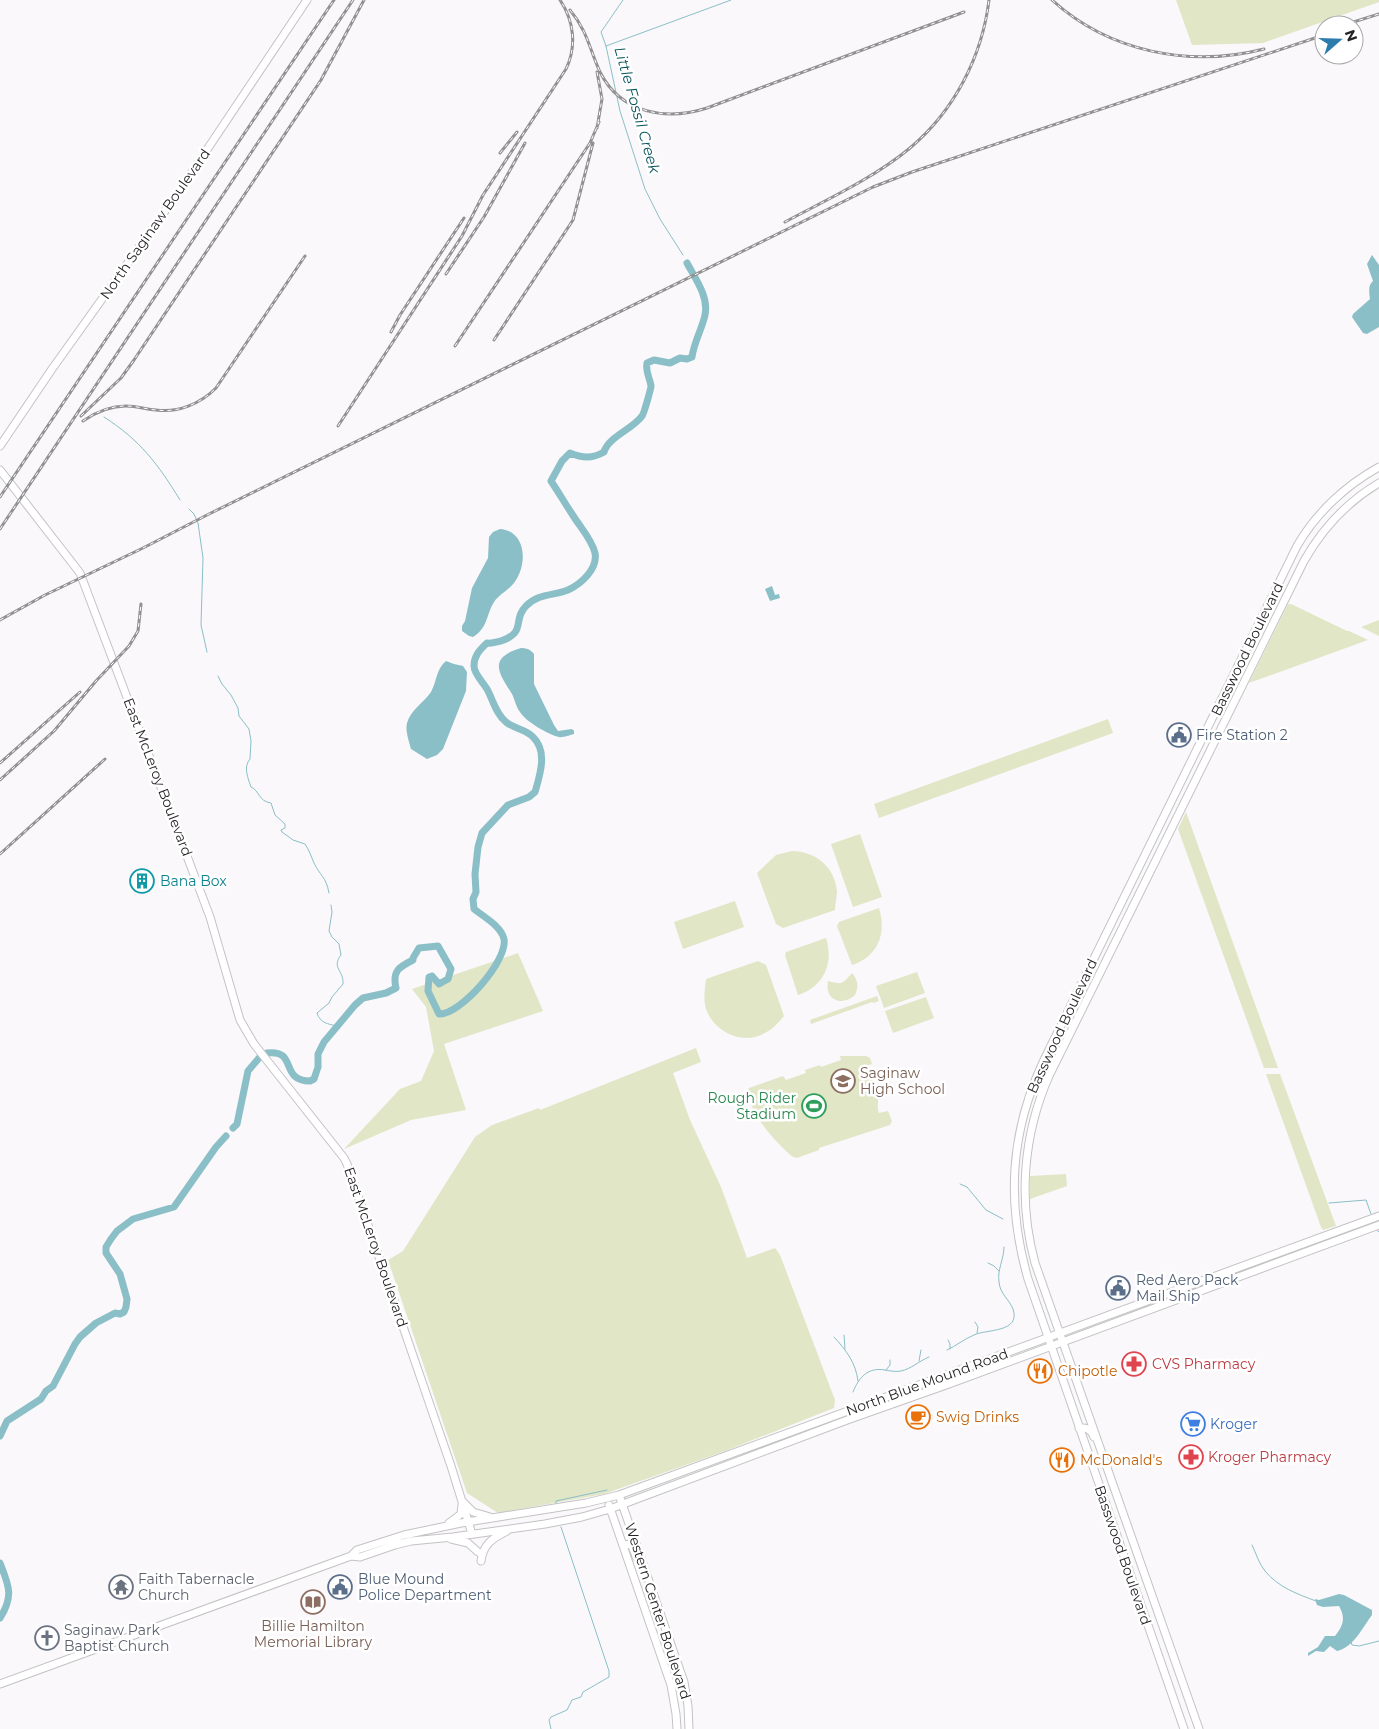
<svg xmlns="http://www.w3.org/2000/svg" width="1379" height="1729" font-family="Montserrat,sans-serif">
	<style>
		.green { fill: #e1e6c6 }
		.water { fill: #8bbfc7 }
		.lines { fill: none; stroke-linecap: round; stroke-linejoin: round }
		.stream { stroke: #8bbfc7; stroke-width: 1 }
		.river { stroke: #8bbfc7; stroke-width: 7 }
		.major-casing { stroke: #c4c2c5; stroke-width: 9 }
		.major { stroke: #fff; stroke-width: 7 }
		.rail-casing { stroke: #919092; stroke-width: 3 }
		.rail { stroke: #fff; stroke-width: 1; stroke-dasharray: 4; stroke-linecap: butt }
		.labels { text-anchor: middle; stroke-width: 5; stroke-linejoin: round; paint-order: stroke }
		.street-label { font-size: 14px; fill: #252425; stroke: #fff }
		.service-label { font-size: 14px; fill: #4e5e75; stroke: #fff; text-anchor: start }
		.culture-label { font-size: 14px; fill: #0d838f; stroke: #fff; text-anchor: start }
		.education-label { font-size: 14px; fill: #785e54; stroke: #fff; text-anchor: start }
		.leisure-label { font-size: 14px; fill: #27864d; stroke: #fff; text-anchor: end }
		.health-label { font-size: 14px; fill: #be3a42; stroke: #fff; text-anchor: start }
		.food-label { font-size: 14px; fill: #c56008; stroke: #fff; text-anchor: start }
		.shop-label { font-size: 14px; fill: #366cbe; stroke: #fff; text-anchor: start }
		.worship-label { font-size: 14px; fill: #5b616d; stroke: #fff; text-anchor: start }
		.water-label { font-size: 15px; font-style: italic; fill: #07545d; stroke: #fff }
	</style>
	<rect width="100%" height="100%" fill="#faf8fb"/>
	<path class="green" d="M1176 0H1379V2L1263 43 1192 45Z
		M1288 604H1291L1347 631H1349L1368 640 1249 683Z
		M1379 620V636L1361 627Z
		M1108 719 1113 733 879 818 874 804Z
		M1186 812 1278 1068H1264L1178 829Z
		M860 834 882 897 853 907 831 844Z
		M792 851C815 851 835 867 837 891 837 897 835 904 835 910L783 928 776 924 757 873 776 855Z
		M735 901 744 927 683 949 674 922Z
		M879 908C887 933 878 957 852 965L837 926 839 922Z
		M826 938C834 963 824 987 798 995L785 955 786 952Z
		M518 953 543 1011 444 1044 466 1110 411 1120 344 1149 400 1089 421 1081 434 1051 426 1007 412 989Z
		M758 961 766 965 784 1016C778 1023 772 1030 763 1034 742 1045 714 1032 706 1009 703 999 705 989 706 979Z
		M917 972 925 993 884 1008 876 986Z
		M852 973C858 980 859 986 855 995 842 1007 824 1000 828 981 843 985 842 984 852 973Z
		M877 996 879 1001 873 1003 872 1002 811 1024 810 1020Z
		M926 997 934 1018 893 1033 885 1011Z
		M696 1048 701 1062 673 1073 690 1120 721 1187 747 1258 775 1248 780 1255 835 1400 834 1408 725 1451 604 1494 498 1513 467 1493 388 1260 403 1251 475 1137 492 1125 539 1108 540 1110Z
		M840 1056H866L870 1058 872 1064 863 1067C866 1076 874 1079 877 1088 880 1097 876 1105 879 1113L888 1111 892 1121 890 1125 819 1148V1150L797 1158 793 1157C773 1140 752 1116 747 1091L749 1088 783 1076 786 1080 806 1073 805 1070 820 1065 821 1067 841 1060Z
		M1266 1074H1280L1336 1226 1323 1230 1321 1227Z
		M1066 1174 1067 1186 1030 1199V1176Z"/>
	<path class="water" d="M1372 255 1379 265V327L1367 334 1363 333 1352 317 1353 314 1370 299C1369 292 1368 285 1373 281L1367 264Z
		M500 529C525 531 528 561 516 580 511 589 500 593 494 602 486 615 488 628 473 637L469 636 462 631V626L465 621 472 588 488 558 489 537 493 532Z
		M772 586 775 595 779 594 780 598 770 601 765 589Z
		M521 648C527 648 531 650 534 654V684L554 725 558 731 572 729 574 731V734C570 735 562 738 559 737 549 735 525 721 520 712 516 707 515 700 512 694 499 673 487 658 521 648Z
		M446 661 454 664 463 666 467 672 466 691 443 749 437 755 427 759 411 749C409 741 405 731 407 723 410 711 424 702 431 692 437 681 436 669 446 661Z
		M1339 1594 1344 1595 1372 1610V1615C1363 1627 1353 1648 1337 1651L1330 1646 1324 1652 1316 1651 1308 1656V1653L1318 1647 1325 1636H1335C1343 1626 1346 1618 1339 1606L1323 1607 1317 1605 1315 1599 1319 1600Z"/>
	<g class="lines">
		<path class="stream" d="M623 0 601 32 606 46 620 111 645 189 660 219 683 255
			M606 46 731 0
			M104 417C140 440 158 464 180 500
			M189 509 194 514 198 523 203 558 201 625 207 652
			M218 676 222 684 231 695 238 708 239 716 249 729 251 741 250 759C243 767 248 778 251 787 260 791 258 801 271 803L275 815 285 824V828L281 830 282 832 293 840 305 844C309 850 311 856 314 863 320 876 326 876 329 893
			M331 905 332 912 329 931 332 937 339 944 341 955C331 968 344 970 343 984L332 997 329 1003 317 1013C320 1023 328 1024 337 1026
			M960 1184 967 1187 986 1210 1003 1219
			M1329 1203 1366 1200 1371 1214
			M1377 1230 1379 1232
			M988 1263 994 1266 999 1271
			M975 1322 978 1327 977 1333
			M844 1335 845 1349
			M834 1337C846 1350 856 1363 858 1381
			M948 1340 950 1344V1349
			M947 1350C956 1346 964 1339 974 1335 986 1329 1021 1333 1013 1309 1009 1299 1000 1294 999 1282 997 1270 1004 1259 1004 1247
			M919 1361 921 1350
			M886 1370 890 1365V1360
			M853 1392C859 1377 868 1367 885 1370 890 1371 896 1372 901 1371 911 1369 919 1361 929 1357
			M556 1504V1501L607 1490
			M1252 1545C1256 1553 1259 1564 1265 1571 1278 1587 1297 1594 1316 1601
			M1351 1642 1352 1645 1359 1646 1379 1641
			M551 1729 549 1720 551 1717 567 1710 572 1700 581 1697 583 1692 609 1677V1671L561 1527"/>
		<path class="river" d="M267 1053C298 1049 279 1081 310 1081L314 1079 318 1067V1054L324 1042 355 1005 363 998 386 993 396 988C392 971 399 967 413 960V958L419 948 438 946 451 969 448 979 439 984 432 976 429 977 428 991 439 1014C460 1015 508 961 504 939 501 926 484 917 474 909L473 899 476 892 475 874 478 847 482 833 508 805 529 797 535 792C540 775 548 751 533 737 526 729 514 729 506 722 496 714 493 700 487 689 483 682 474 674 474 666 474 655 480 650 487 643 492 644 496 642 501 641 527 632 512 620 526 606 539 593 553 596 568 590 581 584 598 569 595 553 592 540 581 528 574 517 566 505 559 493 551 481L562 461 570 453C582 458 592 459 604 452 608 437 633 429 642 416 644 414 651 388 651 386 650 378 645 372 647 363L654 360 670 363 680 358 687 359 692 357C694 342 702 329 705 315 709 297 695 278 687 263
			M233 1128 237 1124 248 1071 259 1058
			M0 1436 7 1421 41 1399 46 1391 53 1386 75 1344 80 1337 96 1323 115 1313 120 1314 124 1312 126 1307 127 1299 120 1274 106 1253V1247L111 1239 117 1231 133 1219 174 1207 216 1147 226 1136
			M0 1563C9 1586 14 1596 0 1618"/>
		<g class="major-casing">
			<path id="major" d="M0 446 52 369 180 190 307 0
				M0 470 80 573 210 917 240 1020 254 1044 344 1158 347 1164 451 1466 472 1534
				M1079 1428C1086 1427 1091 1429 1094 1437
				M619 1495 684 1682 688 1706 689 1729
				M463 1502 473 1512 490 1517
				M609 1505 671 1685 676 1714 677 1729
				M449 1523 461 1514 462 1505
				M451 1539 468 1543 478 1552
				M623 1545 631 1544 636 1556 642 1564
				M351 1556 357 1550 404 1535 461 1523 586 1503 619 1495 1379 1216
				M481 1561C483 1544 493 1538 507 1531
				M0 1684 351 1556 360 1557 395 1545 411 1541 453 1537 545 1524 582 1517 610 1509 850 1419 949 1384 1379 1225
				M1184 1729 1028 1279C1006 1202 1010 1132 1044 1060L1297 546C1316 513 1346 485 1379 467
				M1199 1729 1035 1263C1018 1201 1023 1135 1049 1076L1304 561C1322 529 1347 502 1379 483"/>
		</g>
		<use href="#major" class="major"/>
		<g class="rail-casing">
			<path id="rail" d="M1052 0C1109 52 1190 68 1264 49
				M570 10C588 32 589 48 600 72 621 114 667 121 707 108L964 12
				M1344 25 1379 14
				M597 72 602 99 597 128
				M500 153 517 132
				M785 222C826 200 874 178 910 148 954 111 982 57 989 0
				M446 274 484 217 525 143
				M391 332 400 315 464 218
				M494 340 573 220 593 143
				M455 346 590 143 599 122
				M81 416 121 378 134 360 321 80 364 0
				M83 421C96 412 110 406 126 406 136 406 146 409 156 410 178 413 200 404 216 388L305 256
				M338 426 462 236 483 195 566 69C577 46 574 21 560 0
				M0 497 334 0
				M0 529 353 0
				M0 620 45 595 143 548 209 514 873 187 912 172 1324 35
				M0 763 80 692
				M0 780 54 731 96 681 129 646 138 631 141 604
				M0 854 105 759"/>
		</g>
		<use href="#rail" class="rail"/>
	</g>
	<defs>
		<g id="civic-ring" transform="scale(1.25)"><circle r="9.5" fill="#fff" stroke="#5c6f8a" stroke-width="1.5"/><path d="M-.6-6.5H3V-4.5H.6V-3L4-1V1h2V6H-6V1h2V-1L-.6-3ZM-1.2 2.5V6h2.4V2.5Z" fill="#5c6f8a"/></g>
		<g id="building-ring" transform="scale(1.25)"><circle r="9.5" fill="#fff" stroke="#0f9aa8" stroke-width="1.5"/><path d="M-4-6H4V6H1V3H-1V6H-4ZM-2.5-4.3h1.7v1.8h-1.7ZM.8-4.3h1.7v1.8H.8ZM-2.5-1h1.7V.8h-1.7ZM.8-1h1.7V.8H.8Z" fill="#0f9aa8"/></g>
		<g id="school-ring" transform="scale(1.25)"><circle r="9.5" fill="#fff" stroke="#8d6e63" stroke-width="1.5"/><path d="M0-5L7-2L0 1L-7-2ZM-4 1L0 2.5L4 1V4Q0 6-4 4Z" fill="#8d6e63"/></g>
		<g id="stadium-ring" transform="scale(1.25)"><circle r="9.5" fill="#fff" stroke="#2e9e5b" stroke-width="1.5"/><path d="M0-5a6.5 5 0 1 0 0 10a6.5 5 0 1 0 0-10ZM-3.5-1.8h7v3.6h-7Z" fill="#2e9e5b"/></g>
		<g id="pharmacy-ring" transform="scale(1.25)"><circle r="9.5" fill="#fff" stroke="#e0444e" stroke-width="1.5"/><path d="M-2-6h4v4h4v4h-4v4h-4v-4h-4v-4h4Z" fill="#e0444e"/></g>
		<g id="restaurant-ring" transform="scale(1.25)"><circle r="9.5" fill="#fff" stroke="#e8710a" stroke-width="1.5"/><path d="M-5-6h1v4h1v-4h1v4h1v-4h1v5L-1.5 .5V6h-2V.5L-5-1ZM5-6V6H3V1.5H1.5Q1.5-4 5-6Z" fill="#e8710a"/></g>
		<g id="cafe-ring" transform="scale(1.25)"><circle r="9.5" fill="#fff" stroke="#e8710a" stroke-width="1.5"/><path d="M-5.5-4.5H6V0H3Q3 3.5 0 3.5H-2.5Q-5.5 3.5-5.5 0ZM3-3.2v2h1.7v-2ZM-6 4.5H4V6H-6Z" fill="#e8710a"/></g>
		<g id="supermarket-ring" transform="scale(1.25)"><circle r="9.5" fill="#fff" stroke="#3f7fe0" stroke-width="1.5"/><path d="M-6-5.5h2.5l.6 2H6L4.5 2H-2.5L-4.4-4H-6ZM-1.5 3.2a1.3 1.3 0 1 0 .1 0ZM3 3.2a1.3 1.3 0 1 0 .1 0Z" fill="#3f7fe0"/></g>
		<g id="temple-ring" transform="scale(1.25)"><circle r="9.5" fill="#fff" stroke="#6b7280" stroke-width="1.5"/><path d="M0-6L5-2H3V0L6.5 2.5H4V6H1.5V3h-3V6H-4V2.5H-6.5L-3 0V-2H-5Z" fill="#6b7280"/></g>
		<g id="library-ring" transform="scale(1.25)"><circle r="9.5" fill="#fff" stroke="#8d6e63" stroke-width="1.5"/><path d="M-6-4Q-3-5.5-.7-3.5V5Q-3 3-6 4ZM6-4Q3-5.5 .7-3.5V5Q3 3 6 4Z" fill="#8d6e63"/></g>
		<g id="church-ring" transform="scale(1.25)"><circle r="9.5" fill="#fff" stroke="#6b7280" stroke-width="1.5"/><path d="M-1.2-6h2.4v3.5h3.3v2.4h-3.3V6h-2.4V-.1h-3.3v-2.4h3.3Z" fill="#6b7280"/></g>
	</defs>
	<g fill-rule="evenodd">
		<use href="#civic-ring" x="1179" y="735"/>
		<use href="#building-ring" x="142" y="881"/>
		<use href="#school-ring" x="843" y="1081"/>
		<use href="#stadium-ring" x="814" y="1106"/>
		<use href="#civic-ring" x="1118" y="1288"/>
		<use href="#pharmacy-ring" x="1134" y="1364"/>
		<use href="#restaurant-ring" x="1040" y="1371"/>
		<use href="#cafe-ring" x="918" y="1417"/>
		<use href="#supermarket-ring" x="1193" y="1424"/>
		<use href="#pharmacy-ring" x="1191" y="1457"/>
		<use href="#restaurant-ring" x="1062" y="1460"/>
		<use href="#temple-ring" x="121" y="1587"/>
		<use href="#civic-ring" x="340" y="1587"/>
		<use href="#library-ring" x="313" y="1602"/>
		<use href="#church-ring" x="47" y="1638"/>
	</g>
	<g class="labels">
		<g class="street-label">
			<text transform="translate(155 224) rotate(-55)" y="5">North Saginaw Boulevard</text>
			<text transform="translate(1247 649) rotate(-64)" y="5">Basswood Boulevard</text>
			<text transform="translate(158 777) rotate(69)" y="5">East McLeroy Boulevard</text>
			<text transform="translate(1062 1026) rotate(-65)" y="5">Basswood Boulevard</text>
			<text transform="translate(376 1247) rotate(71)" y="5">East McLeroy Boulevard</text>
			<text transform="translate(927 1382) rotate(-20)" y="5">North Blue Mound Road</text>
			<text transform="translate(1123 1555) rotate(71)" y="5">Basswood Boulevard</text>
			<text transform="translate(658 1611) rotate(72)" y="5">Western Center Boulevard</text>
		</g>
		<g class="service-label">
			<text x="1196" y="740">Fire Station 2</text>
			<text x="1136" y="1285">Red Aero Pack<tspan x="1136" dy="16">Mail Ship</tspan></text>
			<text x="358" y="1584">Blue Mound<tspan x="358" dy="16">Police Department</tspan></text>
		</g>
		<g class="culture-label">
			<text x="160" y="886">Bana Box</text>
		</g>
		<g class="education-label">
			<text x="860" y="1078">Saginaw<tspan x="860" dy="16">High School</tspan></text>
			<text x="313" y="1631" text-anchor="middle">Billie Hamilton<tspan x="313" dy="16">Memorial Library</tspan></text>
		</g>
		<g class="leisure-label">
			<text x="796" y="1103">Rough Rider<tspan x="796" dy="16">Stadium</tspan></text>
		</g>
		<g class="health-label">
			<text x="1152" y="1369">CVS Pharmacy</text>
			<text x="1208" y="1462">Kroger Pharmacy</text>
		</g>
		<g class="food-label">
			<text x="1058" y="1376">Chipotle</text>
			<text x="936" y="1422">Swig Drinks</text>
			<text x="1080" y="1465">McDonald's</text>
		</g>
		<g class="shop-label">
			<text x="1210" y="1429">Kroger</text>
		</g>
		<g class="worship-label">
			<text x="138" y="1584">Faith Tabernacle<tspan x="138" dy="16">Church</tspan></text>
			<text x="64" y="1635">Saginaw Park<tspan x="64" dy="16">Baptist Church</tspan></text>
		</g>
		<g class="water-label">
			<text transform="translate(637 110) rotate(74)" y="5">Little Fossil Creek</text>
		</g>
	</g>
	<g transform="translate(1339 40) rotate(70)"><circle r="24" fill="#ffffff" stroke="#a8a7a8"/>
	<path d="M0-4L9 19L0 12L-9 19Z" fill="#2b7bac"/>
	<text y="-8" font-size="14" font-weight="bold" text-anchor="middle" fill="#252425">N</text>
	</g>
</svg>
